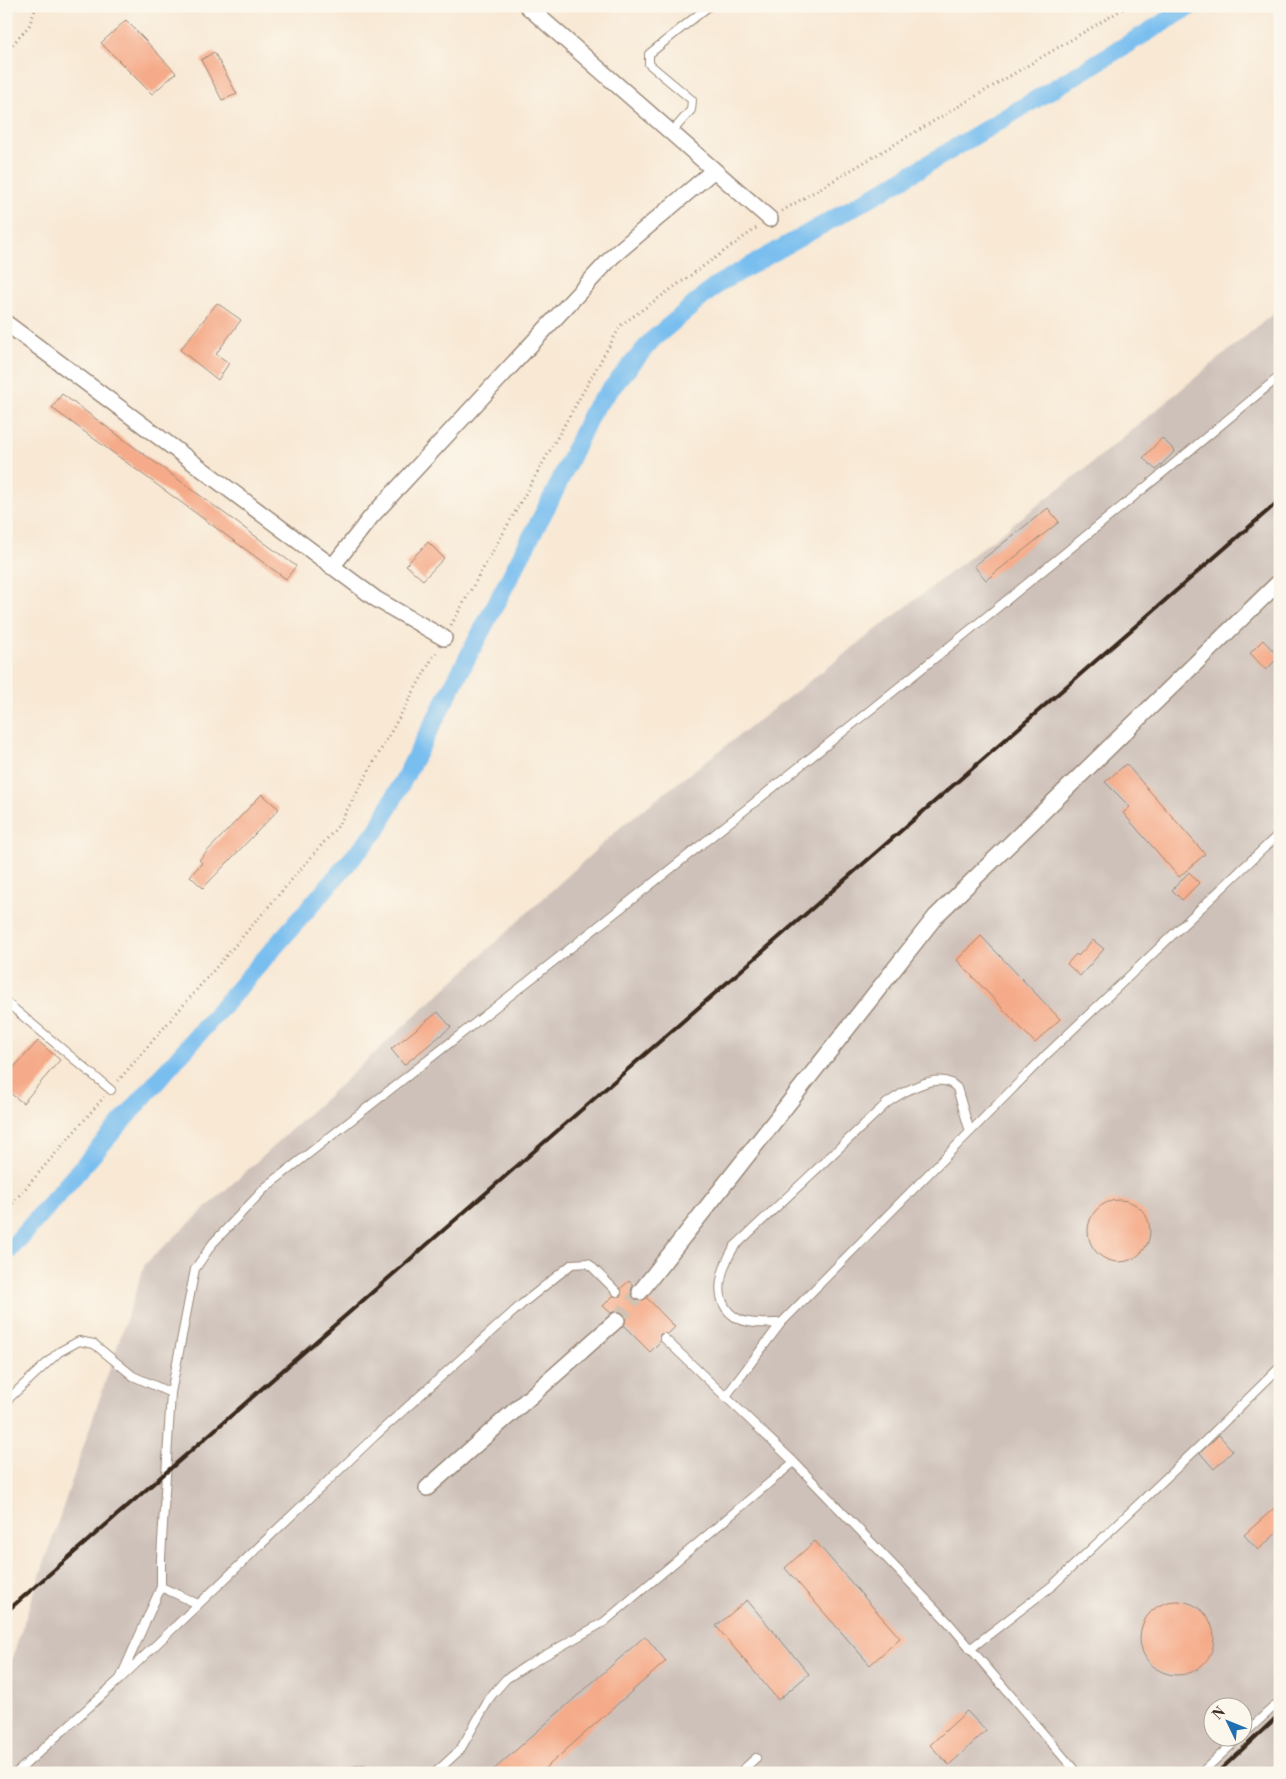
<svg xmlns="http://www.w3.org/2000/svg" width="1286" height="1779" font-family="'Libre Bodoni',serif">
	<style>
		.industrial { fill: #cec1ba; fill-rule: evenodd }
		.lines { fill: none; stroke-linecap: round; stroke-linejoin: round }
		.canal { stroke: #78beef; stroke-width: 18 }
		.building { fill: #f5ab89 }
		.minor-tunnel { stroke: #d2c2b0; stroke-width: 15; stroke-dasharray: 15 8; stroke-linecap: butt }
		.service-casing { stroke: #9a8979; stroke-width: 10 }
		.minor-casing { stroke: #9a8979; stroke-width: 18 }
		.path { stroke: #9a8979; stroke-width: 3; stroke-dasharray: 1 4; stroke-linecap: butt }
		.service { stroke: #fff; stroke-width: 8 }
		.minor { stroke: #fff; stroke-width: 15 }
		.rail { stroke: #3b2a1e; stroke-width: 4 }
	</style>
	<rect width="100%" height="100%" fill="#fbf7ec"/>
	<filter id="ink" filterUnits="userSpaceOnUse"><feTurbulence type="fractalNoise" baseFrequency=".02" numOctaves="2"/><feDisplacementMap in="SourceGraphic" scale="10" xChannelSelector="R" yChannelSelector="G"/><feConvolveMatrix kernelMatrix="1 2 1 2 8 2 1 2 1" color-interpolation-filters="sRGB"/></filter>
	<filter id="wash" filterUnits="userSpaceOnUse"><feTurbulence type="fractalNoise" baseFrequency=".0096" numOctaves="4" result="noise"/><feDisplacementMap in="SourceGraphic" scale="20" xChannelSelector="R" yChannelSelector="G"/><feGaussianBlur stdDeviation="1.12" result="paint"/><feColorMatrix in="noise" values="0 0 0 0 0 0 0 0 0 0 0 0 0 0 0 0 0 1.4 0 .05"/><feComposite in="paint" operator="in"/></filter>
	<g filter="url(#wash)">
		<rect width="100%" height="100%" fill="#f8e8d4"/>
		<path class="industrial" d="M1280 308V1773H6V1676L145 1264 623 825 1082 471ZM1214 1706H1244V1736H1214Z"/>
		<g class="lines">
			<path class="canal" d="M6 1254 377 830 554 493 593 410 652 340 718 284 891 186 1191 6"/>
		</g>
		<g id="blocks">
			<path class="building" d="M126 20 176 73 152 94 101 43Z
				M214 52 237 94 222 100 201 60Z
				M217 303 241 320 216 354 229 363 218 380 180 350Z
				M62 394 296 566 286 579 52 408Z
				M1162 438 1175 451 1156 470 1143 458Z
				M1048 508 1059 522 986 580 974 566Z
				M428 542 444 558 423 580 406 565Z
				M1263 640 1279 657 1266 670 1250 653Z
				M1126 764 1205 854 1179 877 1123 813 1130 807 1105 782Z
				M262 794 279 809 203 888 190 876 202 863 199 860Z
				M1189 872 1199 883 1182 900 1172 890Z
				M981 936 1060 1019 1035 1043 957 960Z
				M1093 940 1104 949 1080 976 1067 964 1076 954 1078 956Z
				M438 1012 451 1027 404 1065 391 1049Z
				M38 1041 60 1060 23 1103 6 1090V1076Z
				M1088 1231a31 31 0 1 1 62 0a31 31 0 1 1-62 0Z
				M629 1281 633 1285 631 1291 634 1299 639 1301 647 1298 675 1327 668 1334H660V1342L650 1352 624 1326 626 1319 624 1313 616 1311 611 1313 603 1306 613 1296H621V1288Z
				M1219 1435 1233 1451 1214 1469 1200 1453Z
				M1280 1503V1530L1258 1550 1244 1535Z
				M815 1541 900 1638 870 1665 785 1568Z
				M747 1600 809 1674 778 1700 716 1626Z
				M1140 1638a37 37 0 1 1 74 0a37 37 0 1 1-74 0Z
				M645 1636 666 1661 540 1773H490Z
				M967 1711 986 1731 949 1765 930 1745Z"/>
		</g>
	</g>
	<g filter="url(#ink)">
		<use href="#blocks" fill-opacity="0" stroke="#9a8979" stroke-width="1"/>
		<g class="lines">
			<path class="minor-tunnel" d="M617 1320 640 1292"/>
			<g class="service-casing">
				<path id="service" d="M671 133 691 110 692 100 649 64V54L709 6
					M6 1002 111 1090
					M781 1323C767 1323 747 1325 735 1317 710 1300 722 1267 734 1247L887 1103C903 1092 940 1069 957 1088L970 1132
					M664 1338 794 1462 948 1622 1077 1773
					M726 1396 781 1323 1046 1055 1280 833
					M6 1401 59 1352 79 1341 94 1344 133 1376 171 1393
					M161 1587 198 1604
					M970 1649 1053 1585 1205 1441 1280 1367
					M120 1679 161 1587V1558L171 1393 195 1269 213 1243 266 1187C607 920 947 653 1280 376
					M1244 1734 1280 1701
					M16 1773 120 1679 375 1436 522 1304 572 1264 588 1263 617 1292
					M344 1773 363 1769 366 1773
					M435 1773 460 1750 491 1696 506 1679 526 1666 604 1622 794 1462
					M739 1773 756 1758
					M1201 1773 1241 1736"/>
			</g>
			<g class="minor-casing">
				<path id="minor" d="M527 6 770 219
					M6 323 376 599 444 638
					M332 567 371 517 613 256 714 170
					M640 1292 936 916 1280 581
					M427 1488 617 1320"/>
			</g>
			<path class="path" d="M6 52 29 26 35 10 46 6
				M782 211 1128 6
				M451 625 621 325 758 227
				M118 1081 338 826 437 650
				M6 1211 104 1097"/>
			<use href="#service" class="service"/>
			<use href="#minor" class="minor"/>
			<path class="rail" d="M6 1612 1280 500
				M1217 1773 1280 1714"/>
		</g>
	</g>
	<rect width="1286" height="1779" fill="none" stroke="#fbf7ec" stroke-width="25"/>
	<g transform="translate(1228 1722) rotate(313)"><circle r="24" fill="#fbf7ec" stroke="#aea59a"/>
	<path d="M0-4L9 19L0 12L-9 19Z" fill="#1f6fb2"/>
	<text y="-8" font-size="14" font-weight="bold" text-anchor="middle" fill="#3b2a1e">N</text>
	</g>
</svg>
